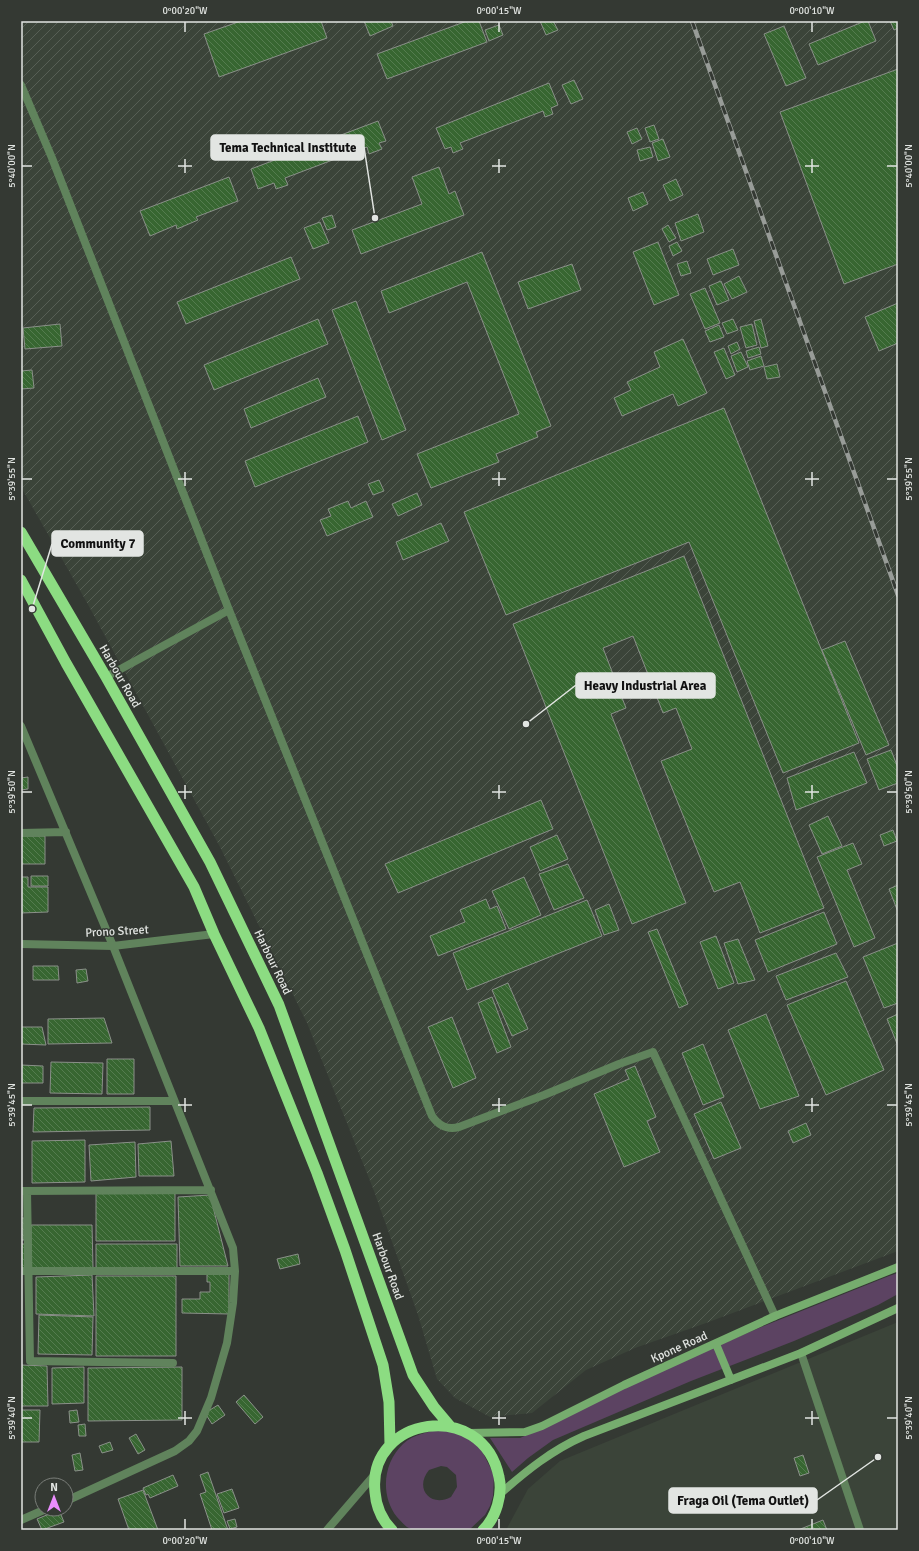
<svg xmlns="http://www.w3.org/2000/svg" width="919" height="1551" font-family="Signika,sans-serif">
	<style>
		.built { fill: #3b4439 }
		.industrial { fill: url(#industrial-furrows) }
		.green { fill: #5c4362; fill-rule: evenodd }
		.building { fill: url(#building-back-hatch); stroke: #8a9089 }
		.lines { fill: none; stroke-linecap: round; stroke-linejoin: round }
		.minor { stroke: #60835c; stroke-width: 8 }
		.tertiary { stroke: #60835c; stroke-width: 8 }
		.secondary { stroke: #76ad6e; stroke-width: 8 }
		.trunk { stroke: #8cdc82; stroke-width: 11 }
		.rail-casing { stroke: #989c98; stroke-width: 4.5 }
		.rail { stroke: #343933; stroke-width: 3; stroke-dasharray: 9; stroke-linecap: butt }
		.ticks { fill: none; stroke: #e2e5e2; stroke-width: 1.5 }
		.labels { text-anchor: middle; stroke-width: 3; stroke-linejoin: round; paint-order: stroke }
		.street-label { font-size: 12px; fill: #e2e5e2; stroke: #343933 }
		.leader { fill: none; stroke: #e2e5e2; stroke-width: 1.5 }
		.callout-dot { fill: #e2e5e2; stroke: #343933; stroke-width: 1.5 }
		.callout { fill: #e2e5e2; stroke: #e2e5e2; stroke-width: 1.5 }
		.callout-label { font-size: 13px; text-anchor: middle; font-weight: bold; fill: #111 }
		.neatline { fill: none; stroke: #e2e5e2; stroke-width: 1.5 }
		.ticks-label { font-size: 10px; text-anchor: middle; fill: #e2e5e2 }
	</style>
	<defs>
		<pattern id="industrial-furrows" width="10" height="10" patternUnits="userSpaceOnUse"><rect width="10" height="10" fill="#3b4439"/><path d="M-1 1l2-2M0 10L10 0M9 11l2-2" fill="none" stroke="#575f55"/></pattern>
		<pattern id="building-back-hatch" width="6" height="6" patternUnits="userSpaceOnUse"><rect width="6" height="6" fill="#376631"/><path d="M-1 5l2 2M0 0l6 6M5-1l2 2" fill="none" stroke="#547c4f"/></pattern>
	</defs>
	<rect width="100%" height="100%" fill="#343933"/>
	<path class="built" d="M898 1322V1530H506L528 1489 560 1461Z"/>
	<path class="industrial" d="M21 21H898V1251L706 1323 635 1348 586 1370 532 1413 490 1417 455 1398 437 1379 418 1315 374 1191 307 1023 220 847 86 601 21 487Z"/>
	<path class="green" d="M898 1273V1294L878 1305 794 1341 691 1381 553 1440 528 1458 512 1472 490 1438H520L545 1427 650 1375 759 1328 889 1276Z
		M442 1429 463 1434 480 1447 494 1475 493 1496 490 1506 485 1515 469 1530C458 1530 417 1532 411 1529 405 1527 401 1521 397 1517 380 1495 383 1463 403 1444 414 1434 428 1432 442 1429ZM441 1466 447 1467 456 1475 457 1487 451 1497C430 1508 414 1488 429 1470Z"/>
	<path class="building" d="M241 21H321L327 38 219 77 204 34Z
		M364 21H391L393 26 370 36Z
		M467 21H479L487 42 387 79 377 54Z
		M540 21H553L558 30 546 35Z
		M865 21H868L876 41 818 65 809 44Z
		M890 21H898V28L894 30Z
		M499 25 503 35 489 41 485 30Z
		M784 26 806 78 786 86 764 34Z
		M898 69V264L844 284 780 112Z
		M574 80 583 99 571 104 562 85Z
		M549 83 558 105 551 108 553 114 545 117 543 111 460 143 463 149 453 153 451 147 445 149 436 128Z
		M378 121 386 141 379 143 382 149 369 154 367 147 285 178 288 185 276 189 274 183 258 189 251 169Z
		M654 125 659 139 650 142 645 128Z
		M637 128 642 139 632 144 627 132Z
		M663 139 670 157 658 161 652 143Z
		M650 147 653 157 640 161 637 150Z
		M439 167 449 194 455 191 464 215 361 254 352 230 422 204 412 177Z
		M229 177 238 201 196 217 198 220 177 229 176 225 150 236 140 211Z
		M676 179 683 195 670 201 663 185Z
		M643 192 648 204 633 211 628 198Z
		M698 214 704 232 681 241 675 223Z
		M332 215 336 227 327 230 322 218Z
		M320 222 329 243 313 249 304 228Z
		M668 225 676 238 669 242 662 229Z
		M658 242 679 295 654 305 633 252Z
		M677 242 682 251 673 256 669 246Z
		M733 249 739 265 713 275 707 259Z
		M482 252 551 426 536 432 538 437 496 454 499 462 431 488 417 454 519 414 467 282 389 313 381 291Z
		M291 257 300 279 186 324 177 302Z
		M687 261 691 273 681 276 677 264Z
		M572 264 581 290 528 309 518 282Z
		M739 276 747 292 732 299 724 284Z
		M721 281 729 300 717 305 709 286Z
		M705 288 720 323 705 329 690 294Z
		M356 301 406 430 382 440 332 310Z
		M898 303V343L879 351 865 317Z
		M318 319 328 344 214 390 204 365Z
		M733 319 738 330 727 334 722 323Z
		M761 319 768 346 761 348 754 321Z
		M60 324 62 346 25 349 23 328Z
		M752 324 757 345 746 348 740 327Z
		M719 325 724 337 710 342 705 331Z
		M683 339 707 393 678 406 673 394 622 416 614 398 631 390 627 382 660 367 654 352Z
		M737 342 740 349 731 354 728 346Z
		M759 347 761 354 748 358 746 351Z
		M724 348 735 375 726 379 714 352Z
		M741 352 748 367 737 372 731 356Z
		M761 356 764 366 750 370 747 361Z
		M777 364 780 377 767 379 764 367Z
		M32 370 34 388 21 389V371Z
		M318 378 326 397 251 428 244 409Z
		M724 408 859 743 783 773 689 542 506 615 464 512Z
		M358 416 368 442 255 487 245 461Z
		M379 480 384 491 373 495 368 484Z
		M417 493 422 505 398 516 392 504Z
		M348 501 351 508 366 501 373 517 327 536 320 520 331 516 328 509Z
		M441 523 449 541 403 560 396 542Z
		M684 556 824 908 760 933 740 882 714 892 661 761 692 749 676 708 663 713 633 636 603 648 626 708 611 714 686 903 632 924 513 624Z
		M845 641 889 745 866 755 822 650Z
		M891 750 898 768V783L879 790 867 759Z
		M854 752 867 783 796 810 787 778Z
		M28 777V789L21 790V778Z
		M541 800 553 829 398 893 385 864Z
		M828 816 842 846 822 854 809 825Z
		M893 830 897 841 884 846 880 835Z
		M557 835 568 859 540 871 530 847Z
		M21 836H45V864H21Z
		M853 843 862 864 847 870 875 938 854 947 817 857Z
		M568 864 584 898 554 910 539 874Z
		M31 876H48V886H31Z
		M21 877H28V887H48V912L21 913Z
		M524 877 541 915 509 929 492 891Z
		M898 885V912L889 889Z
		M486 899 490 909 497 906 506 929 438 956 430 936 465 922 460 910Z
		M587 900 602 936 467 990 453 953Z
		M609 904 619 930 604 935 595 910Z
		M824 912 837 944 768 972 755 940Z
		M657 929 688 1004 679 1008 648 932Z
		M716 936 734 983 718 989 700 942Z
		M738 939 755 980 738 984 724 943Z
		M898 943V1003L884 1008 863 957Z
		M836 953 848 977 786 1000 776 976Z
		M33 966H58L59 980H33Z
		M86 969 88 981 77 983 76 970Z
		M846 981 884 1070 826 1095 787 1005Z
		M508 983 528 1029 512 1036 492 990Z
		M492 997 511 1047 497 1053 478 1003Z
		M766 1014 799 1096 760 1109 728 1030Z
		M898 1014V1046L887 1019Z
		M452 1017 476 1078 453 1088 428 1027Z
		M104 1018 112 1043 48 1044V1019Z
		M21 1027H42L46 1045 21 1044Z
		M703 1044 724 1097 703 1105 682 1053Z
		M107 1059H134V1094H107Z
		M51 1062 103 1063 102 1094 50 1093Z
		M21 1065 43 1066V1083H21Z
		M635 1066 656 1117 647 1121 660 1152 624 1167 594 1094 629 1079 625 1070Z
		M721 1102 741 1148 714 1159 694 1114Z
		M150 1107V1130L33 1132 34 1108Z
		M806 1123 811 1135 793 1143 788 1131Z
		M85 1140V1182L32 1183V1141Z
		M171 1141 174 1176H139L138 1144Z
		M135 1142 136 1177 91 1181 89 1145Z
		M21 1192H22V1216H21Z
		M96 1193H175V1241H96Z
		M210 1195 228 1266H180L178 1197Z
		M21 1218H24V1240H21Z
		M31 1225H92L93 1268H31Z
		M21 1244H25V1268H21Z
		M96 1244H177V1269L96 1268Z
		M298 1254 300 1264 280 1269 277 1259Z
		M207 1274H229V1314L182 1313V1299H200V1292H210V1282H207Z
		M92 1275 94 1316 36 1314V1277Z
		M96 1276H176V1356H96Z
		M39 1315 93 1317 92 1355 38 1354Z
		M21 1365 47 1366 48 1406H21Z
		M84 1367V1403L52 1404V1368Z
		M182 1367V1420L88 1421V1368Z
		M244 1395 263 1417 255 1424 236 1402Z
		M218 1405 225 1415 212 1424 205 1413Z
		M21 1410H40L39 1442H21Z
		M77 1410 79 1422 70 1423 69 1411Z
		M85 1424 86 1436H79L78 1425Z
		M136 1434 145 1450 138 1454 129 1438Z
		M110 1442 113 1450 102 1453 99 1446Z
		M80 1453 83 1470 75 1471 72 1455Z
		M803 1455 809 1473 800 1476 794 1458Z
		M208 1472 228 1530H212L200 1494 206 1492 200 1475Z
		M173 1475 178 1486 150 1498 148 1494 146 1495 143 1488Z
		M232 1489 239 1508 224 1513 217 1494Z
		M143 1490 158 1530H129L118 1499Z
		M59 1510 64 1522 42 1530 37 1519Z
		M235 1519 237 1527 230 1529 227 1521Z
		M823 1520 827 1530H798Z"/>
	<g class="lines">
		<path class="minor" d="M21 85 52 158 229 610 432 1116C439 1126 447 1130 459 1127L544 1095 619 1064 653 1052 775 1316
			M106 677 229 610
			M21 726 113 946 233 1248 235 1271 233 1303 227 1343 211 1398 197 1431 189 1441 175 1451 66 1501
			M21 833 66 832
			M21 1101H174
			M21 1191 211 1190
			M27 1191 30 1361 173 1363
			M21 1271H235
			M801 1353 860 1530
			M21 1520 46 1509"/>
		<path class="tertiary" d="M21 944 113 946 214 934
			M327 1530 376 1473"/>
		<path class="secondary" d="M716 1344 731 1380
			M468 1433 525 1432 542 1426 624 1385 775 1316 898 1267
			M500 1494C526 1471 552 1450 584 1436L801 1353 898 1308"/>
		<path class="trunk" d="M21 532 106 677 210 862 279 1005 413 1375 434 1407 450 1426
			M21 580 66 663 194 887 214 934 259 1028 317 1173 345 1250 383 1365 389 1402 390 1445
			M392 1530C381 1519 376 1506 375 1492 367 1416 483 1398 499 1477 503 1494 496 1518 483 1530"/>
		<g class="rail-casing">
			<path id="rail" d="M692 21 898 595"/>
		</g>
		<use href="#rail" class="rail"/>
	</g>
	<path class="ticks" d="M185 22V32M499 22V32M812 22V32M185 159V173M499 159V173M812 159V173M22 166H32M178 166H192M492 166H506M805 166H819M887 166H897M185 472V486M499 472V486M812 472V486M22 479H32M178 479H192M492 479H506M805 479H819M887 479H897M185 785V799M499 785V799M812 785V799M22 792H32M178 792H192M492 792H506M805 792H819M887 792H897M185 1098V1112M499 1098V1112M812 1098V1112M22 1105H32M178 1105H192M492 1105H506M805 1105H819M887 1105H897M185 1411V1425M499 1411V1425M812 1411V1425M22 1418H32M178 1418H192M492 1418H506M805 1418H819M887 1418H897M185 1519V1529M499 1519V1529M812 1519V1529"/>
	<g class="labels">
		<g class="street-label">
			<text transform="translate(120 676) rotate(60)" y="4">Harbour Road</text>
			<text transform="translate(117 931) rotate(-3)" y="4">Prono Street</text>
			<text transform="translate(273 962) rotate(64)" y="4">Harbour Road</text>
			<text transform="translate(388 1266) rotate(70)" y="4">Harbour Road</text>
			<text transform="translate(679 1347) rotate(-24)" y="4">Kpone Road</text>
		</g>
	</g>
	<path class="leader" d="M375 218L364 147M32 609L52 544M526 724L576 685M878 1457L817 1500"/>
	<g class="callout-dot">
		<circle cx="375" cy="218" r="4"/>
		<circle cx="32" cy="609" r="4"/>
		<circle cx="526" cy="724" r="4"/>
		<circle cx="878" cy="1457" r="4"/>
	</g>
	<g class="callout">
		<rect x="211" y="135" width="153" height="25" rx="4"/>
		<rect x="52" y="531" width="91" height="25" rx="4"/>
		<rect x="576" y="673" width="139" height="25" rx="4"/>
		<rect x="669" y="1488" width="148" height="25" rx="4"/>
	</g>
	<g class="callout-label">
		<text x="288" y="152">Tema Technical Institute</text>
		<text x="98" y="548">Community 7</text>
		<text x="645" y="690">Heavy Industrial Area</text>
		<text x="743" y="1505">Fraga Oil (Tema Outlet)</text>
	</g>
	<rect width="919" height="1551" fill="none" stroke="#343933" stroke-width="44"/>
	<g transform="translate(54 1497)"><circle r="19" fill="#343933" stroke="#7a7e79"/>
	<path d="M0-3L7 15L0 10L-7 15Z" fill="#ea8dfd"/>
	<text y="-6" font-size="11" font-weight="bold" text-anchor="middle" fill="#e2e5e2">N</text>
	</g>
	<rect x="22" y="22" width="875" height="1507" class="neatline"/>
	<g class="ticks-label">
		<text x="185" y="14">0°00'20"W</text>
		<text x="499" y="14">0°00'15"W</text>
		<text x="812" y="14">0°00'10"W</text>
		<text transform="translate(11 166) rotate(-90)" y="4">5°40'00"N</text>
		<text transform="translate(908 166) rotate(-90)" y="4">5°40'00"N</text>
		<text transform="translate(11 479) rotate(-90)" y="4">5°39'55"N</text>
		<text transform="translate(908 479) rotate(-90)" y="4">5°39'55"N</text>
		<text transform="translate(11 792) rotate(-90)" y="4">5°39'50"N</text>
		<text transform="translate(908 792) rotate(-90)" y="4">5°39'50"N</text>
		<text transform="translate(11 1105) rotate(-90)" y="4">5°39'45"N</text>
		<text transform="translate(908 1105) rotate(-90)" y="4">5°39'45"N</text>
		<text transform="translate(11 1418) rotate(-90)" y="4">5°39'40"N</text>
		<text transform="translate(908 1418) rotate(-90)" y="4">5°39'40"N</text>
		<text x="185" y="1544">0°00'20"W</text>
		<text x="499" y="1544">0°00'15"W</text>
		<text x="812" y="1544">0°00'10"W</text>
	</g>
</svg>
